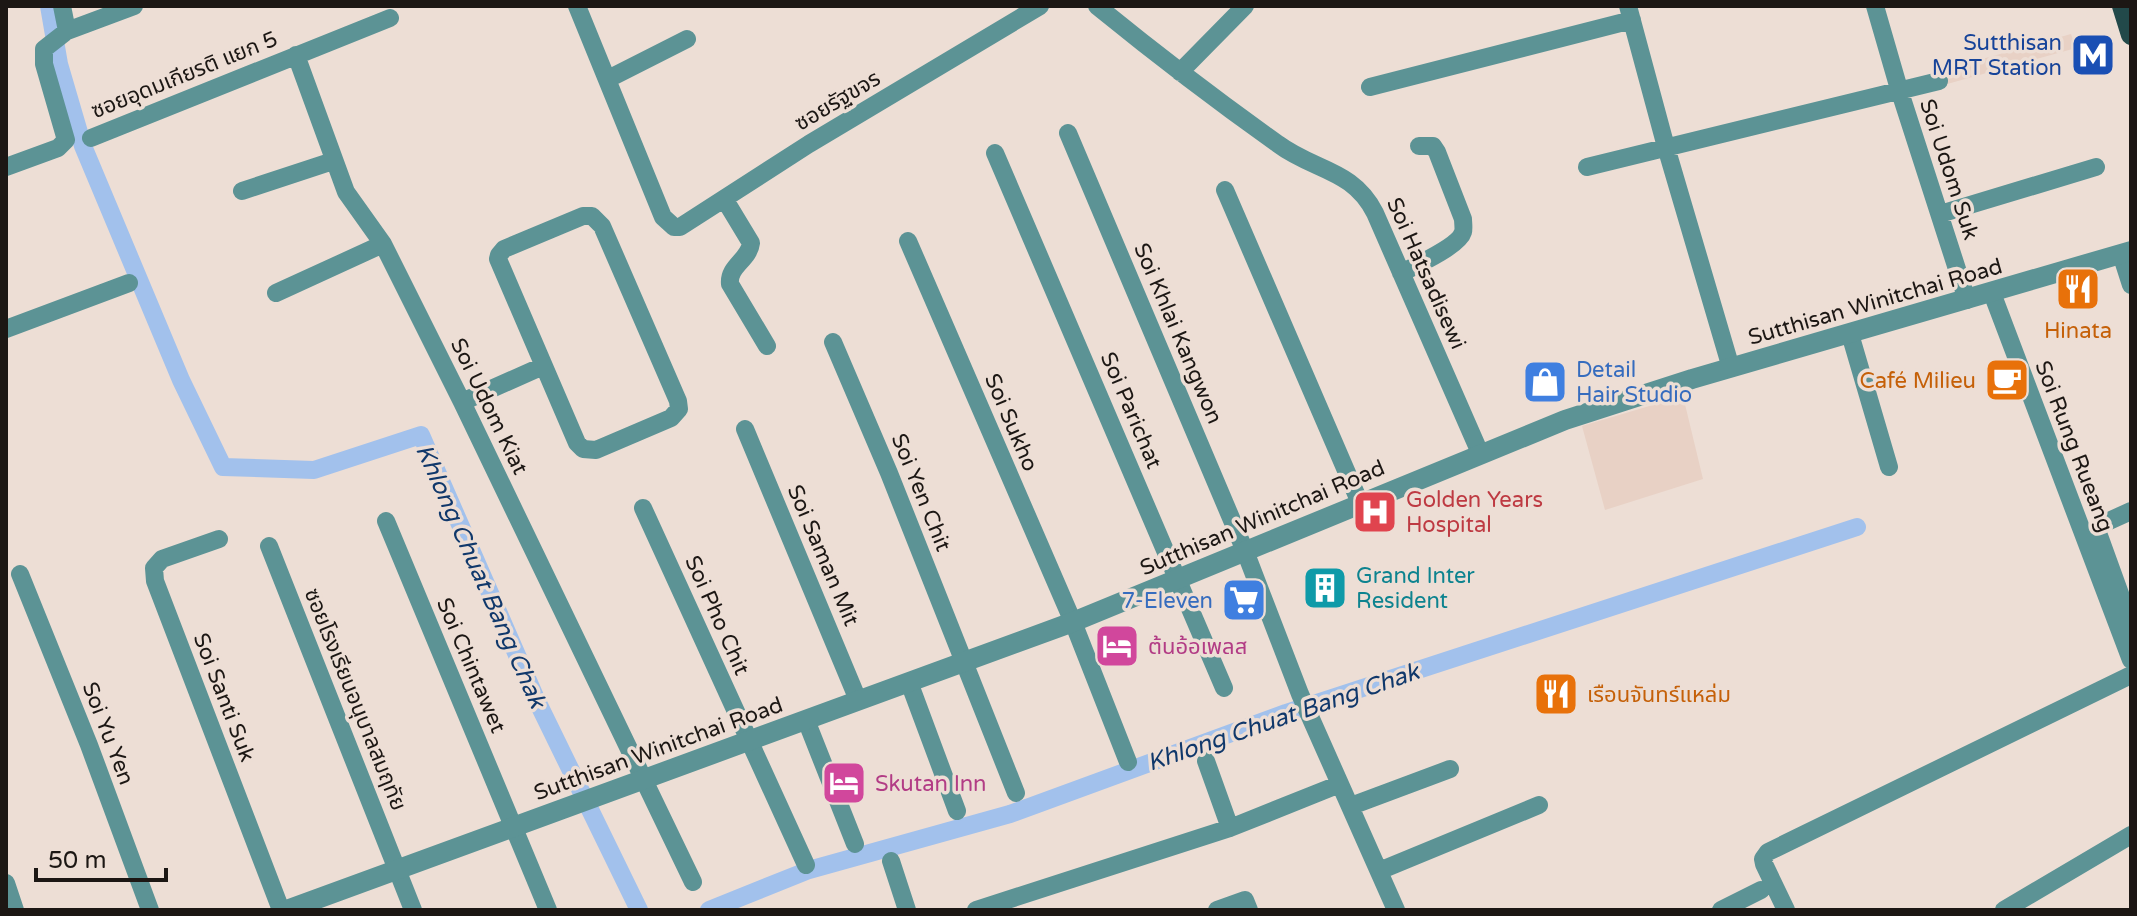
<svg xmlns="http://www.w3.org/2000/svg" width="2137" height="916" font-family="'Varela Round','Noto Sans Thai',sans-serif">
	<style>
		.built { fill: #e8d1c5 }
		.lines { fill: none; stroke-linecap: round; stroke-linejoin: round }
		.canal { stroke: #a2c1ec; stroke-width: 18 }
		.minor { stroke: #5c9395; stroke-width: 18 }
		.tertiary { stroke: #5c9395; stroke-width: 20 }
		.primary { stroke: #22494a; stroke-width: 20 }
		.labels { text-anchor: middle; stroke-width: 7; stroke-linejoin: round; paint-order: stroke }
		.transit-label { font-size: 22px; fill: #164399; stroke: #edded5; text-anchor: end }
		.street-label { font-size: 22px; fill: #1c1714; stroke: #edded5 }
		.food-label { font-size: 22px; fill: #c56008; stroke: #edded5 }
		.shop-label { font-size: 22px; fill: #366cbe; stroke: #edded5; text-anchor: start }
		.health-label { font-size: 22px; fill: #be3a42; stroke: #edded5; text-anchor: start }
		.culture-label { font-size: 22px; fill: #0d838f; stroke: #edded5; text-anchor: start }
		.hotel-label { font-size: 22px; fill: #b23c85; stroke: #edded5; text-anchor: start }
		.water-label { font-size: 24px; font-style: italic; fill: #10386b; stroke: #edded5 }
	</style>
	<rect width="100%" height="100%" fill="#edded5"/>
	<path class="built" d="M2071 34 2076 48 1940 86 1937 76 1951 73 1950 68Z
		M1683 396 1703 479 1605 510 1582 426Z"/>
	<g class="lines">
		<path class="canal" d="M49 6 59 64 83 146 181 380 223 467 314 470 421 435 537 701 639 910
			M709 910 809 870 1010 814 1286 713 1857 527"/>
		<path class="minor" d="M62 6 67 31
			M577 6 663 217 674 227H680L809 144 1040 6
			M1097 6C1156 54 1216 100 1278 144 1314 171 1353 169 1375 213L1480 453
			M1628 6 1666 147 1731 368
			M1875 6 1899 89 1967 300
			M296 55 346 192 383 244 462 402 693 882
			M1180 72 1245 6
			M608 79 687 39
			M1370 87 1632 20
			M1068 133 1245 551 1300 694 1396 910
			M91 138 390 18
			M995 153 1224 688
			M6 167 58 148 66 140 44 64V49L67 31 134 6
			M1587 167 1939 81
			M1225 190 1360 503
			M242 191 333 161
			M725 200 751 243C749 260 728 266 730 284L767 346
			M1940 214 2096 167
			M583 216H592L602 226 678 401 679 409 671 418 596 450 583 449 577 443 498 259 499 255 504 249Z
			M908 241 1073 622 1128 762
			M2121 254 2131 285
			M1401 273C1415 266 1459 246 1463 232 1464 229 1463 222 1463 219L1437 152 1433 146H1419
			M276 293 383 244
			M1992 293 2131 660
			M6 329 129 283
			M1850 334 1889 467
			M833 342 889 473 1016 793
			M462 402 543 366
			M745 429 858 700
			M643 508 806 865
			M2131 511 2100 525 2097 530 2131 624
			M386 521 548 910
			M219 539 162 559 154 568 155 581 281 910
			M269 546 413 910
			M20 574 89 745 150 910
			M909 682 957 811
			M806 720 855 844
			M1206 761 1230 828 1340 784
			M1351 806 1450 769
			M891 861 907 910
			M1379 871 1539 805
			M6 883 15 910
			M976 910 1230 828
			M1217 910 1245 900 1249 910
			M1721 910 1761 890
			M1786 910 1764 864 1763 859 1768 852 2131 675
			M2004 910 2131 835"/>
		<path class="tertiary" d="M287 910 1073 622 1565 420 1692 379 2131 251"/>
		<path class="primary" d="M2122 6 2131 35"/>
	</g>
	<defs>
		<g id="metro-square" transform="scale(2.3)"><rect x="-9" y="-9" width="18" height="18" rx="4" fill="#1a4fb4" stroke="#edded5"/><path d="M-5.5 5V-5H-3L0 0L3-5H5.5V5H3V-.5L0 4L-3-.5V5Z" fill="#fff"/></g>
		<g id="restaurant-square" transform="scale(2.3)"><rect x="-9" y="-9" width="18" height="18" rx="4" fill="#e8710a" stroke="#edded5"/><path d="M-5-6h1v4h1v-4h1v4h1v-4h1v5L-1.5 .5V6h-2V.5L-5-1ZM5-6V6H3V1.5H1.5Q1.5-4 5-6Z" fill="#fff"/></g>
		<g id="cafe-square" transform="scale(2.3)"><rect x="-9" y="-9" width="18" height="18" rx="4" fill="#e8710a" stroke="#edded5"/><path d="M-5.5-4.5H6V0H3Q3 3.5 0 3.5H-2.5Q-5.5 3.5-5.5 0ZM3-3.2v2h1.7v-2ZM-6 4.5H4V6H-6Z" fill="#fff"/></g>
		<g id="shop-square" transform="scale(2.3)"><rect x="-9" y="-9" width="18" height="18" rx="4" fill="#3f7fe0" stroke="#edded5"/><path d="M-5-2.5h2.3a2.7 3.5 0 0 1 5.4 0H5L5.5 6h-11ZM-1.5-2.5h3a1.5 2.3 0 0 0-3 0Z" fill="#fff"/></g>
		<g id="hospital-square" transform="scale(2.3)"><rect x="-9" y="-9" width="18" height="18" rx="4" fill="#e0444e" stroke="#edded5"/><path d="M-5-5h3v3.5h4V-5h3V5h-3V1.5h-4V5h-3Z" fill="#fff"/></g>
		<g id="building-square" transform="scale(2.3)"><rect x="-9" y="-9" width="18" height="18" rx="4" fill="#0f9aa8" stroke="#edded5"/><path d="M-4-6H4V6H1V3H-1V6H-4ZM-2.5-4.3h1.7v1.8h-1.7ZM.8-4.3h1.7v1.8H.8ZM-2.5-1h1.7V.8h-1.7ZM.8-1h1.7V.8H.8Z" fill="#fff"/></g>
		<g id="supermarket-square" transform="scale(2.3)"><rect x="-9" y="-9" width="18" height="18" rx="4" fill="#3f7fe0" stroke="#edded5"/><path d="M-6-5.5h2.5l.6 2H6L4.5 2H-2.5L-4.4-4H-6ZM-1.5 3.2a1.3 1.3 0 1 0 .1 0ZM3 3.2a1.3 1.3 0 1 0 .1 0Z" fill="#fff"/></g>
		<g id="hotel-square" transform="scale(2.3)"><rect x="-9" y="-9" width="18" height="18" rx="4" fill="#d1479c" stroke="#edded5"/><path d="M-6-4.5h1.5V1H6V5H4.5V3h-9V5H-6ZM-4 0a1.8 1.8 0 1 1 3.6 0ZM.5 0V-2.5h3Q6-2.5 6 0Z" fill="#fff"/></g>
	</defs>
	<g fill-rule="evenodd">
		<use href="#metro-square" x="2093" y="55"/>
		<use href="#restaurant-square" x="2078" y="289"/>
		<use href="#cafe-square" x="2007" y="380"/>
		<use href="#shop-square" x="1545" y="382"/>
		<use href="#hospital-square" x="1375" y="512"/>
		<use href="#building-square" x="1325" y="588"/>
		<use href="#supermarket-square" x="1244" y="600"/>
		<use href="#hotel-square" x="1117" y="646"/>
		<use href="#restaurant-square" x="1556" y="694"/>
		<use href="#hotel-square" x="844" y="783"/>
	</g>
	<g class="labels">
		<g class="transit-label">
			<text x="2062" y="50">Sutthisan<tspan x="2062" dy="25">MRT Station</tspan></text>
		</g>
		<g class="street-label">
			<text transform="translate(184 74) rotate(-22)" y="8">ซอยอุดมเกียรติ แยก 5</text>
			<text transform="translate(837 100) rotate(-31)" y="8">ซอยรัฐขจร</text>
			<text transform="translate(1950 169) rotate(72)" y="8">Soi Udom Suk</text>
			<text transform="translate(1427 273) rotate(66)" y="8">Soi Hatsadisewi</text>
			<text transform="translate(1875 301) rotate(-16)" y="8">Sutthisan Winitchai Road</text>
			<text transform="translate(1179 333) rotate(67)" y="8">Soi Khlai Kangwon</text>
			<text transform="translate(490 406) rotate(64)" y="8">Soi Udom Kiat</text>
			<text transform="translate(1132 410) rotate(67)" y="8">Soi Parichat</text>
			<text transform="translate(1012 422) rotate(67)" y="8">Soi Sukho</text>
			<text transform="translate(2075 446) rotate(69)" y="8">Soi Rung Rueang</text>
			<text transform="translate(922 492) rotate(68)" y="8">Soi Yen Chit</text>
			<text transform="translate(1262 517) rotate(-23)" y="8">Sutthisan Winitchai Road</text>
			<text transform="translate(824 555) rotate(67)" y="8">Soi Saman Mit</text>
			<text transform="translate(718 615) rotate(66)" y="8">Soi Pho Chit</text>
			<text transform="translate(472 665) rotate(67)" y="8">Soi Chintawet</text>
			<text transform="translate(225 697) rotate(69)" y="8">Soi Santi Suk</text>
			<text transform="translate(356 699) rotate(68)" y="8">ซอยโรงเรียนอนุบาลสมฤทัย</text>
			<text transform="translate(109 733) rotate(69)" y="8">Soi Yu Yen</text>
			<text transform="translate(658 748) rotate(-20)" y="8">Sutthisan Winitchai Road</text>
		</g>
		<g class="food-label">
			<text x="2078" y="338">Hinata</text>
			<text x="1976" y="388" text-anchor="end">Café Milieu</text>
			<text x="1587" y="702" text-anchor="start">เรือนจันทร์แหล่ม</text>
		</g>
		<g class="shop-label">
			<text x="1576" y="377">Detail<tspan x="1576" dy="25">Hair Studio</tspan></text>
			<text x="1213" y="608" text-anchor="end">7-Eleven</text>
		</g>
		<g class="health-label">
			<text x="1406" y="507">Golden Years<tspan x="1406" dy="25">Hospital</tspan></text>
		</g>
		<g class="culture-label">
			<text x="1356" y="583">Grand Inter<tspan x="1356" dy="25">Resident</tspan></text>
		</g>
		<g class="hotel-label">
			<text x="1148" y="654">ต้นอ้อเพลส</text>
			<text x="875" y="791">Skutan Inn</text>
		</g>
		<g class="water-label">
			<text transform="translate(481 576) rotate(66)" y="8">Khlong Chuat Bang Chak</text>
			<text transform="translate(1283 717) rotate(-19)" y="8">Khlong Chuat Bang Chak</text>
		</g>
	</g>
	<rect width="2137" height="916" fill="none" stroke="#1c1714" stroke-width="16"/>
	<path d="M36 868v12h130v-12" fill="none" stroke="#1c1714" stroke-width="4"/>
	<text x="48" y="868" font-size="24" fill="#1c1714" stroke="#edded5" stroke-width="6" paint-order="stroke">50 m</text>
</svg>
